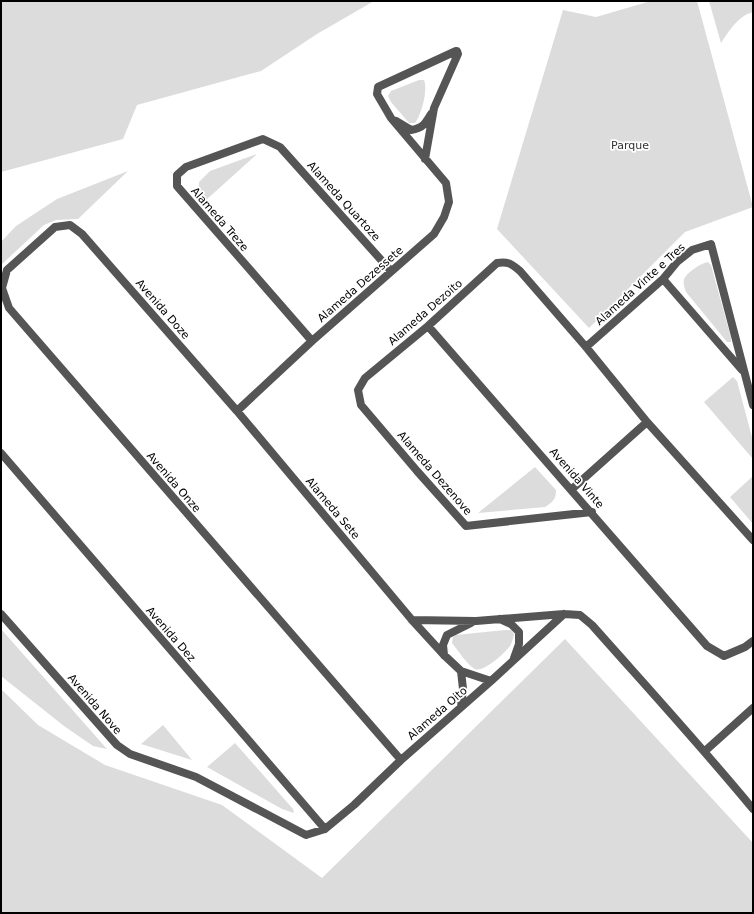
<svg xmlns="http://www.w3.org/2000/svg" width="754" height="914" font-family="'DejaVu Sans',sans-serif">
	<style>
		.green { fill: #dcdcdc }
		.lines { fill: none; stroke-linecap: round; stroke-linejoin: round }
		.street { stroke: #555; stroke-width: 8 }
		.labels { text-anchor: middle; stroke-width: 3.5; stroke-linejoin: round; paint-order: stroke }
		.park-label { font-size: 11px; fill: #333; stroke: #fff }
		.street-label { font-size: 11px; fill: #000; stroke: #fff }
	</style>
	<rect width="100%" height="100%" fill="#fff"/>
	<path class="green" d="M1 1H374L317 34 261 71 137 105 123 139 1 172Z
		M651 1H697L753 207 685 232 589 328 497 229 563 10 596 17Z
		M709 1H753V12C738 16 729 31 721 43Z
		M419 80H424C428 89 422 114 415 123H409L391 102 388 96 391 91Z
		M257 154 206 200C199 195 199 190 199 182L210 171Z
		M128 171 78 219 56 220 44 225 1 265V242L16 226 57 199Z
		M708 262 711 265 731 338V342H727L686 292C684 287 682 280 686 276 690 271 701 263 708 262Z
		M733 377 737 381 753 441V459L704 402Z
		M535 467 556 490C556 499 553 502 545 507L478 513Z
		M753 476V524L730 497Z
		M1 629 107 749 93 746 64 726 1 676Z
		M505 630H511L514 634C513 639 512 642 510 646 505 653 483 673 475 669 467 665 458 650 452 643L453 637 456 635Z
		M565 639 753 843V913H1V689L38 725 105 765 222 805 322 878Z
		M163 725 192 760 141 744Z
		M235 743 293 809 294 813 282 809 207 767Z"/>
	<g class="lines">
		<path class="street" d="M396 121 411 130C423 128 425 124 431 114
			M663 279 742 370
			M428 326 707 646 724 656 745 647 753 641
			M312 341 177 186V175L186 167 263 139 280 147 391 271
			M586 347 663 279 677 262 692 250 711 244 753 405
			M237 411 312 341 434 234 444 217 449 202 446 183 391 118 377 94 378 87 456 51H457L458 54 434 108 425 159
			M1 453 325 829
			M572 489 647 422
			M592 512 466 526 417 471 361 405 358 390 365 378 428 326 497 263C508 261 512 264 520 271L586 347 647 422 753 540
			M1 614 117 745 130 754 196 777 306 835 325 829 354 805 401 760 491 681 564 614
			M500 619 511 624 519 632V644L514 658
			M412 620 476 621 564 614 580 615 592 625C646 686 701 746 753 809
			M444 655 443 645 447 635 471 623
			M461 671 463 689 461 707
			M705 751 753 708
			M401 760 9 308 2 288 7 270 55 227 70 225 82 234 237 411 412 620 444 655 461 671 491 681"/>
	</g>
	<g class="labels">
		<g class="park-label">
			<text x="630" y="149">Parque</text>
		</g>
		<g class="street-label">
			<text transform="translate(344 201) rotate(48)" y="4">Alameda Quartoze</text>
			<text transform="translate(220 219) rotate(49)" y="4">Alameda Treze</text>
			<text transform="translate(360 284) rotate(-41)" y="4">Alameda Dezessete</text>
			<text transform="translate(640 284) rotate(-42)" y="4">Alameda Vinte e Tres</text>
			<text transform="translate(163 309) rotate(49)" y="4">Avenida Doze</text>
			<text transform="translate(425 312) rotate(-41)" y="4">Alameda Dezoito</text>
			<text transform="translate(435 473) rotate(49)" y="4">Alameda Dezenove</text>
			<text transform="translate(577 478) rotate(49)" y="4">Avenida Vinte</text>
			<text transform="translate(174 482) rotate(49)" y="4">Avenida Onze</text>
			<text transform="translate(333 508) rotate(50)" y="4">Alameda Sete</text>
			<text transform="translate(171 634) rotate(49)" y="4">Avenida Dez</text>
			<text transform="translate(95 704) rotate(49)" y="4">Avenida Nove</text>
			<text transform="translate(437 713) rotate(-41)" y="4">Alameda Oito</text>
		</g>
	</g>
	<rect width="754" height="914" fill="none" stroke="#000000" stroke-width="4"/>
</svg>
